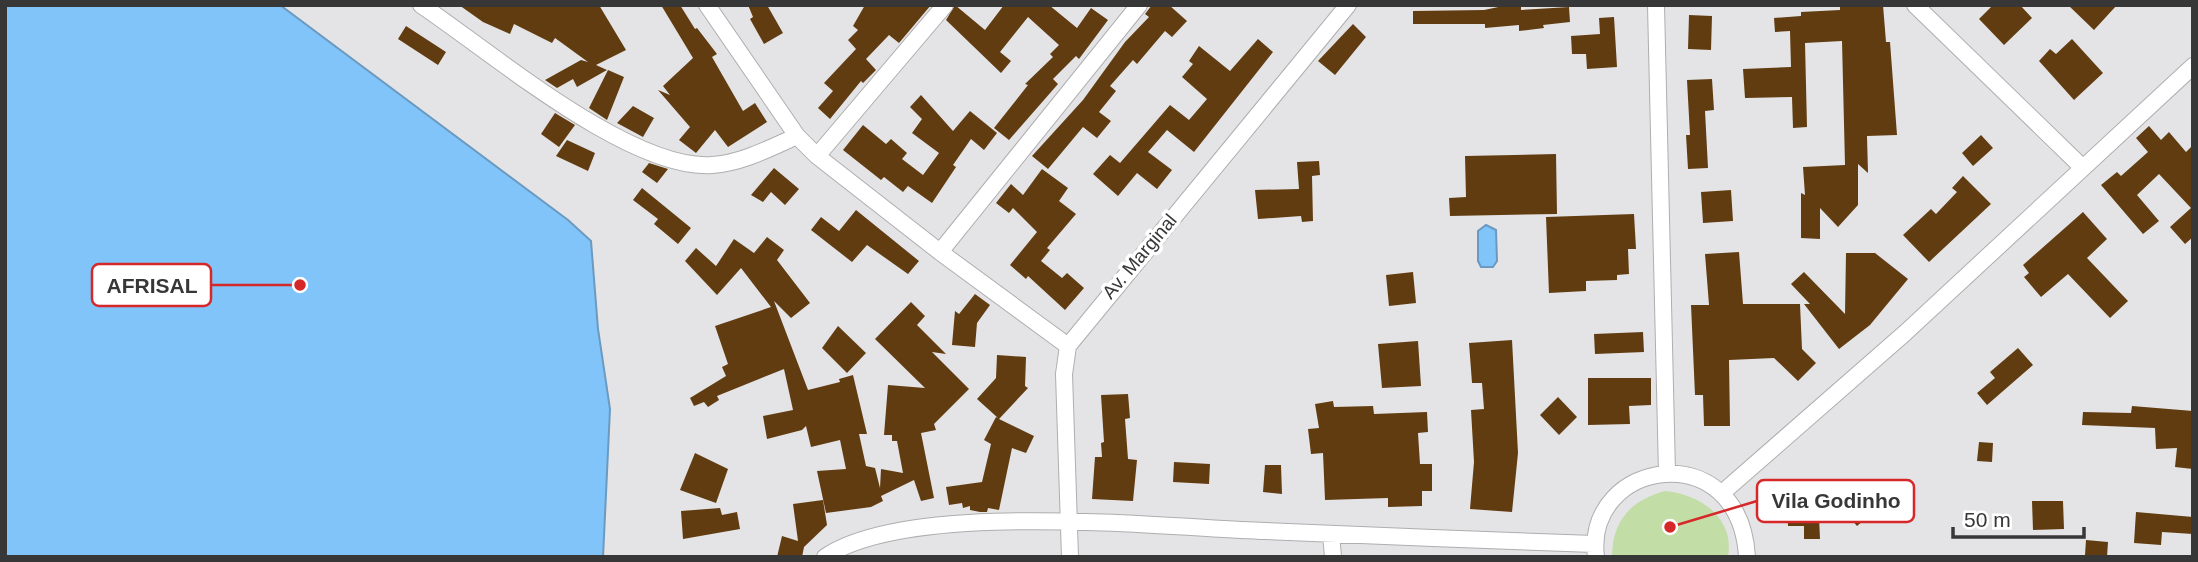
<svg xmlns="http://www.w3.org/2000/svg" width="2198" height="562" font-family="Helvetica,sans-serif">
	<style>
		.green { fill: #c2dda6 }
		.water { fill: #81c4fa; stroke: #6b9ac0; stroke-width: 2 }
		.building { fill: #613c11 }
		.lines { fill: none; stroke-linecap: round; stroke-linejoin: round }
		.street-casing { stroke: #aeaeb0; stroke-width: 18 }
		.street { stroke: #fff; stroke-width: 16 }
		.labels { text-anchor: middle; stroke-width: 7; stroke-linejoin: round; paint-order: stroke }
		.street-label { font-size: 19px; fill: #373737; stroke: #fff }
		.leader { fill: none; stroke: #d62828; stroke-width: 2.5 }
		.callout-dot { fill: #d62828; stroke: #fff; stroke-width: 2.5 }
		.callout { fill: #fff; stroke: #d62828; stroke-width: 2.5 }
		.callout-label { font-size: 21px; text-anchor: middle; font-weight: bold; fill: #373737 }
	</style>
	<rect width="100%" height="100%" fill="#e4e4e6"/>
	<path class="green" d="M1665 491C1699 494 1735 517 1728 557H1612C1612 521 1631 500 1665 491Z"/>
	<path class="water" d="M5 5H280L568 220 591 241 598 329 610 409 603 557H5Z
		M1486 225 1496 230 1497 261 1493 267H1481L1478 261V231Z"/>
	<path class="building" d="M459 5H599L626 50 596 65 607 70 577 87 573 79 557 88 545 80 581 60 588 62 555 38 552 43 514 24 510 34 483 22Z
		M661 5H680L695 29 697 28 717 54 712 57 743 111 755 103 767 122 728 147 715 130 696 153 679 140 690 127 658 90 670 95 663 86 693 58Z
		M748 5H767L783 33 764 44 750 19 753 17Z
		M865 5H931L899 43 889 35 866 59 876 70 863 83 861 81 830 119 818 108 833 91 824 83 856 49 848 40 858 30 853 26Z
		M955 5 985 30 1004 5H1049L1077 28 1091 8 1108 20 1079 59 1076 56 1053 79 1058 84 1009 140 994 128 1028 85 1025 84 1053 57 1050 54 1059 45 1028 17 1000 52 1011 61 1001 73 946 20Z
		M1152 5H1169L1187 21 1172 37 1165 31 1137 64 1133 60 1110 86 1116 91 1099 112 1111 121 1097 138 1083 127 1048 169 1032 156 1083 100 1125 42 1149 17 1145 14Z
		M1508 5H1521V10L1569 7 1570 22 1543 25 1544 28 1519 31V25L1485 28V24H1413V11L1484 10Z
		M1840 5H1883L1886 42H1890L1897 135 1867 136 1868 173 1858 164V205L1838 227 1820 208V239L1801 238V193L1805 195 1803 167 1845 165 1842 41 1805 43 1807 127 1793 128 1792 97 1745 98 1743 69 1791 67 1790 31 1775 32 1774 18 1801 16V12L1840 10Z
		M1993 5H2020L2032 18 2004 45 1979 19Z
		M2068 5H2117L2094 30Z
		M1689 15 1712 16 1711 50 1688 49Z
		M1614 17 1617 67 1587 69 1586 54H1572L1571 36 1600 34 1599 18Z
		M1353 24 1366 37 1335 75 1318 61Z
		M406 26 446 52 438 65 398 39Z
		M1258 39 1273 52 1194 152 1167 130 1148 152 1172 170 1157 189 1137 173 1118 196 1093 174 1110 155 1120 163 1170 105 1189 120 1207 99 1182 77 1193 64 1189 61 1199 46 1230 71Z
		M2072 39 2103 73 2074 100 2039 61 2050 49 2056 54Z
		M608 70 624 77 607 120 589 108Z
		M1712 79 1714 110 1705 111 1708 168 1688 169 1686 135H1690L1687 80Z
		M921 95 953 131 970 111 997 133 984 150 971 139 953 165 956 167 932 203 908 186 903 192 884 177 881 180 843 150 863 125 886 144 891 139 907 153 902 159 923 175 939 153 912 133 922 119 910 107Z
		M633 106 654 118 643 137 617 123Z
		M555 113 575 125 559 147 541 134Z
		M2149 126 2161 140 2169 132 2186 152 2193 145V237L2185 244 2170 227 2191 208 2159 174 2137 195 2159 221 2143 234 2101 185 2117 172 2121 176 2148 152 2136 138Z
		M1981 135 1993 148 1973 166 1962 153Z
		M567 140 595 153 588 171 556 156Z
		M1556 154 1557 214 1450 216 1449 198 1466 197 1465 156Z
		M1319 161 1320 175 1312 176 1313 221 1302 222 1301 216 1258 219 1255 190 1299 189 1297 162Z
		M649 163 668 169 657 183 642 172Z
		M774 168 799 189 785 205 771 192 763 202 751 195Z
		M1042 169 1068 188 1059 201 1076 214 1047 248 1050 250 1041 261 1062 278 1067 273 1084 288 1065 310 1028 276 1026 279 1010 265 1037 232 1013 208 1009 213 996 203 1011 184 1023 195Z
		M1963 176 1991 204 1929 262 1903 235 1931 209 1936 214 1957 192 1952 188Z
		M642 188 691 228 678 244 654 224 658 219 633 200Z
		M1731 190 1733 221 1703 223 1701 192Z
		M856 210 919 261 908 274 867 245 852 262 811 230 821 217 839 231Z
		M2083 212 2107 239 2087 258 2128 301 2110 318 2068 274 2041 297 2024 277 2029 273 2023 265Z
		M1634 214 1636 249H1628L1629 274 1617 275V280L1586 281V291L1549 293 1546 217Z
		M767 237 784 250 777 260 810 303 791 318 774 301 808 390 840 382 839 379 853 375 867 434H859L866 466 875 468 880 488 881 469 903 473 897 441H892V435H884L888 385 925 388 875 339 911 302 925 316 917 325 946 354 932 352 969 389 934 424 936 430 921 433 934 498 921 501 914 480 881 496 883 501 871 507 826 513 817 471 846 469 840 440 811 447 806 426 802 430 767 439 763 416 793 410 784 369 717 396 719 400 708 407 704 402 694 406 690 398 726 376 722 367 728 364 715 326 771 307 741 268 717 295 685 261 696 248 716 266 734 239 754 253Z
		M1739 252 1743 304H1800L1802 349 1816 363 1798 381 1774 358 1729 360 1730 426H1704L1703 395H1695L1691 305H1709L1705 254Z
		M1846 253H1875L1908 279 1870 325 1839 349 1804 304H1810L1791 284 1804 272 1845 314Z
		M1413 272 1416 303 1389 306 1386 275Z
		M975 294 990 305 977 323 975 347 952 345 955 311 959 314Z
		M838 326 866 353 847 373 822 348Z
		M1643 332 1644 352 1595 354 1594 334Z
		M1512 340 1518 453 1512 512 1470 509 1474 462 1471 410 1484 409 1482 383H1472L1469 343Z
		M1418 341 1421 386 1382 388 1378 344Z
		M2018 348 2033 365 1987 405 1977 393 1995 378 1990 372Z
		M997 355 1026 357 1025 386 1028 388 999 419 1034 436 1026 453 1012 448 999 510 988 508 987 512H980L970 510V506L963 508 962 503 949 505 946 487 982 482 991 444 984 440 996 417 998 418 977 399 996 378Z
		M1588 378H1651V405L1629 406 1630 424 1588 425Z
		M1128 394 1130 418 1125 419 1128 459 1137 460 1133 501 1092 499 1095 457H1102L1101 443 1104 442 1101 395Z
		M1558 397 1577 417 1559 435 1540 415Z
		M1333 401 1334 407 1373 406 1374 414 1427 412 1428 432 1418 433 1420 464H1432V491H1422V506L1388 507V498L1325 500 1323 453 1311 454 1308 429 1319 428 1315 404Z
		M2132 406 2193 411V469L2175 467 2177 448 2156 449 2155 428 2082 425 2083 412 2131 413Z
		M1979 442 1993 443 1992 462 1977 461Z
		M695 453 728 469 716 503 680 490Z
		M1174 462 1210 464 1209 484 1173 482Z
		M1265 465H1281L1282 494 1263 492Z
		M1882 483 1892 496 1857 526 1846 513Z
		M1818 493 1820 539H1804V526H1788L1787 494Z
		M823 500 827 525 804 547 802 557H777L782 536 798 541 793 504Z
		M2032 501H2063L2064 529 2033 530Z
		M720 508 722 515 737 512 740 529 683 539 681 511Z
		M2136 512 2193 517V534L2162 532 2161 545 2134 543Z
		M2086 540 2108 542 2107 557 2085 555Z"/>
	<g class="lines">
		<g class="street-casing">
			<path id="street" d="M421 5C490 51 630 171 712 165 742 163 770 148 797 136
				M707 5 797 136 817 156 940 252 1068 346
				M1656 5 1667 473
				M1915 5 2083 168
				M817 156 945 5
				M940 252 1139 5
				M1722 493 1905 333 2193 66
				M1331 534 1333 557
				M825 557C909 500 1159 527 1265 531 1375 536 1484 540 1594 544
				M1070 557 1064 374 1068 346 1348 5
				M1596 557C1584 459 1740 434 1747 557"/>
		</g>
		<use href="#street" class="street"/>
	</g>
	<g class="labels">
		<g class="street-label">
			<text transform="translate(1139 256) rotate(-50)" y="7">Av. Marginal</text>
		</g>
	</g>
	<path class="leader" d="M300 285L211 285M1670 527L1757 501"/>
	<g class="callout-dot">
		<circle cx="300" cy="285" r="7"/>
		<circle cx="1670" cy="527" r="7"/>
	</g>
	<g class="callout">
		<rect x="92" y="264" width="119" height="42" rx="7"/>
		<rect x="1757" y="480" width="157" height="42" rx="7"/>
	</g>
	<g class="callout-label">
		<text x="152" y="293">AFRISAL</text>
		<text x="1836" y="508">Vila Godinho</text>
	</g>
	<rect width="2198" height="562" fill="none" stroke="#373737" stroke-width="14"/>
	<path d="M1953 527v10h131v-10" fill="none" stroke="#373737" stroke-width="3.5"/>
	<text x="1964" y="527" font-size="21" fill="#373737" stroke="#ffffff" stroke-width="5" paint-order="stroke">50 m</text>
</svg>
